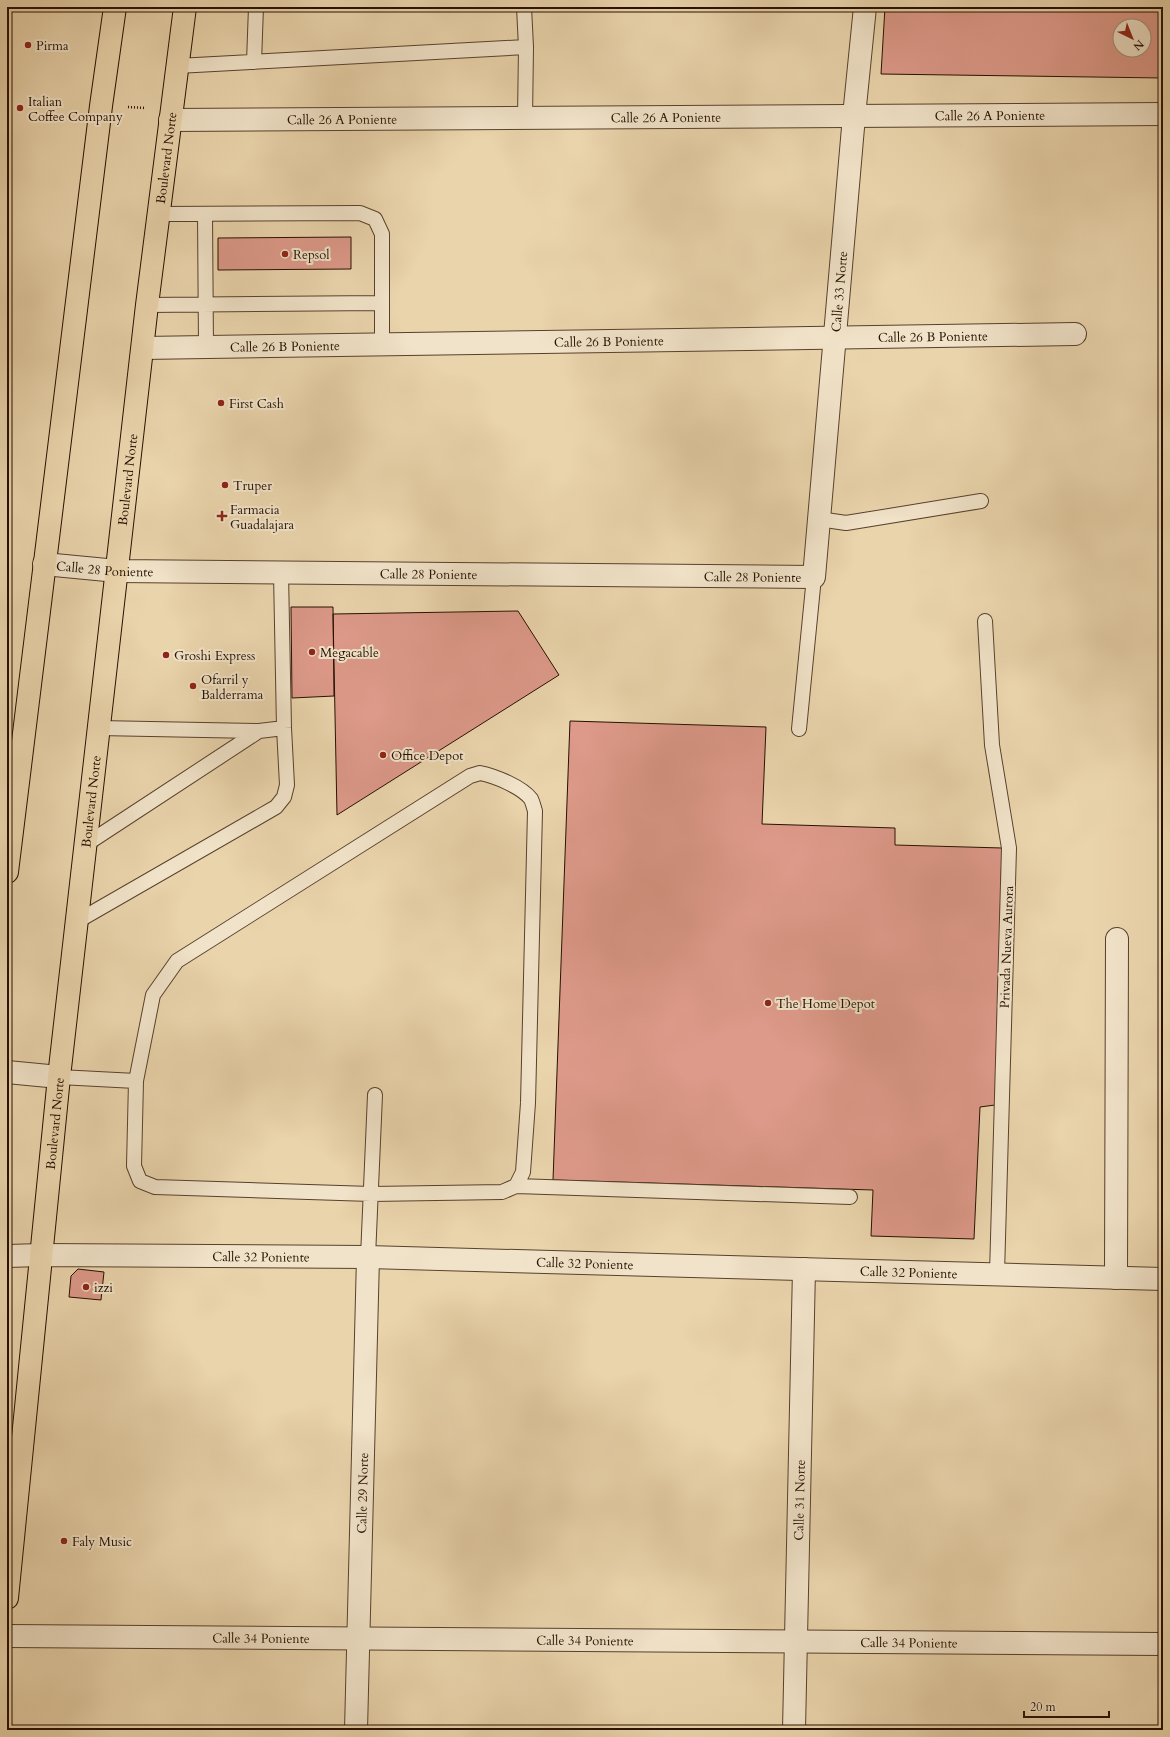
<svg xmlns="http://www.w3.org/2000/svg" width="1170" height="1737" font-family="Cardo,serif">
	<style>
		.building { fill: #dd9989; stroke: #261001; fill-rule: evenodd }
		.lines { fill: none; stroke-linecap: round; stroke-linejoin: round }
		.lane-casing { stroke: #57412c; stroke-width: 16 }
		.street-casing { stroke: #57412c; stroke-width: 24 }
		.primary-casing { stroke: #261001; stroke-width: 24 }
		.path { stroke: #261001; stroke-width: 2.5; stroke-dasharray: 1 2; stroke-linecap: butt }
		.lane { stroke: #f1e3c9; stroke-width: 14 }
		.street { stroke: #f1e3c9; stroke-width: 22 }
		.primary { stroke: #ead4ac; stroke-width: 22 }
		.poi-dot { fill: #8f2418; stroke: #f1e3c9; stroke-width: 1.5 }
		.labels { text-anchor: middle; stroke-width: 4; stroke-linejoin: round; paint-order: stroke }
		.poi-label { font-size: 13px; fill: #261001; stroke: #f1e3c9; text-anchor: start }
		.street-label { font-size: 13px; fill: #261001; stroke: #f1e3c9 }
	</style>
	<rect width="100%" height="100%" fill="#ead4ac"/>
	<filter id="stains"><feTurbulence type="fractalNoise" baseFrequency=".005" numOctaves="4"/><feColorMatrix values="0 0 0 0 .2 0 0 0 0 .09 0 0 0 0 .02 0 0 0 .5 -.17"/></filter>
	<radialGradient id="worn" r=".72"><stop offset=".6" stop-color="#630" stop-opacity="0"/><stop offset="1" stop-color="#630" stop-opacity=".3"/></radialGradient>
	<path class="building" d="M885 7H1163V78L881 74ZM1120 26H1144V50H1120Z
		M351 237V269L218 270V238Z
		M291 607H333L334 696 292 698Z
		M518 611 559 675 337 815 333 614Z
		M570 721 766 727 762 824 895 828V845L1002 848 995 1105 980 1107 974 1239 871 1236 873 1190 553 1180Z
		M78 1269 104 1272 101 1300 69 1297 71 1276Z"/>
	<g class="lines">
		<g class="lane-casing">
			<path id="lane" d="M524 7 526 47 525 118
				M254 62 256 7
				M177 66 526 47
				M159 214 360 213 375 219 382 234V344
				M205 214 206 347
				M147 305 382 303
				M819 519 846 523 981 501
				M985 621 992 745 1009 848 997 1274
				M98 728 259 731 284 728
				M799 729 814 577
				M480 773C495 776 522 787 531 799 533 803 534 808 535 811L528 1103 523 1172 516 1186 502 1192 371 1194 155 1187 140 1181 134 1166 136 1081 153 995 177 961 470 776Z
				M85 845 259 731
				M76 922 276 807 284 797 287 785 284 728 281 573
				M59 1077 136 1081
				M516 1186 850 1197
				M368 1257 375 1095"/>
		</g>
		<g class="street-casing">
			<g id="street">
				<path id="s1" d="M170 120 1163 114"/>
				<path id="s2" d="M143 348 1075 334"/>
				<path id="s3" d="M44 564 117 571 814 577 854 116 865 7"/>
				<path d="M7 1072 59 1077"/>
				<path id="s4" d="M7 1256 41 1255 368 1257 1163 1279"/>
				<path d="M1116 1278 1117 939"/>
				<path id="s5" d="M7 1636 1163 1644"/>
				<path id="s6" d="M356 1730 368 1257"/>
				<path id="s7" d="M794 1730 804 1269"/>
			</g>
		</g>
		<g class="primary-casing">
			<g id="primary">
				<path d="M7 872 101 106 115 7"/>
				<path id="s8" d="M7 1598 59 1077 147 305 185 7"/>
			</g>
		</g>
		<path class="path" d="M128 107 146 108"/>
		<use href="#lane" class="lane"/>
		<use href="#street" class="street"/>
		<use href="#primary" class="primary"/>
	</g>
	<g class="poi-dot">
		<circle cx="28" cy="45" r="4"/>
		<circle cx="20" cy="108" r="4"/>
		<circle cx="285" cy="254" r="4"/>
		<circle cx="221" cy="403" r="4"/>
		<circle cx="225" cy="485" r="4"/>
		<path d="M220 510h4v4h4v4h-4v4h-4v-4h-4v-4h4z"/>
		<circle cx="312" cy="652" r="4"/>
		<circle cx="166" cy="655" r="4"/>
		<circle cx="193" cy="686" r="4"/>
		<circle cx="383" cy="755" r="4"/>
		<circle cx="768" cy="1003" r="4"/>
		<circle cx="86" cy="1287" r="4"/>
		<circle cx="64" cy="1541" r="4"/>
	</g>
	<g class="labels">
		<g class="poi-label">
			<text x="36" y="50">Pirma</text>
			<text x="28" y="106">Italian<tspan x="28" dy="15">Coffee Company</tspan></text>
			<text x="293" y="259">Repsol</text>
			<text x="229" y="408">First Cash</text>
			<text x="233" y="490">Truper</text>
			<text x="230" y="514">Farmacia<tspan x="230" dy="15">Guadalajara</tspan></text>
			<text x="320" y="657">Megacable</text>
			<text x="174" y="660">Groshi Express</text>
			<text x="201" y="684">Ofarril y<tspan x="201" dy="15">Balderrama</tspan></text>
			<text x="391" y="760">Office Depot</text>
			<text x="776" y="1008">The Home Depot</text>
			<text x="94" y="1292">izzi</text>
			<text x="72" y="1546">Faly Music</text>
		</g>
		<g class="street-label">
			<text dy="5" stroke="none"><textPath href="#s1" startOffset="820">Calle 26 A Poniente</textPath></text>
			<text dy="5" stroke="none"><textPath href="#s1" startOffset="496">Calle 26 A Poniente</textPath></text>
			<text dy="5" stroke="none"><textPath href="#s1" startOffset="172">Calle 26 A Poniente</textPath></text>
			<text dy="5" stroke="none"><textPath href="#s8" startOffset="1449">Boulevard Norte</textPath></text>
			<text dy="5" stroke="none"><textPath href="#s3" startOffset="1057">Calle 33 Norte</textPath></text>
			<text dy="5" stroke="none"><textPath href="#s2" startOffset="790">Calle 26 B Poniente</textPath></text>
			<text dy="5" stroke="none"><textPath href="#s2" startOffset="466">Calle 26 B Poniente</textPath></text>
			<text dy="5" stroke="none"><textPath href="#s2" startOffset="142">Calle 26 B Poniente</textPath></text>
			<text dy="5" stroke="none"><textPath href="#s8" startOffset="1125">Boulevard Norte</textPath></text>
			<text dy="5" stroke="none"><textPath href="#s3" startOffset="61">Calle 28 Poniente</textPath></text>
			<text dy="5" stroke="none"><textPath href="#s3" startOffset="385">Calle 28 Poniente</textPath></text>
			<text dy="5" stroke="none"><textPath href="#s3" startOffset="709">Calle 28 Poniente</textPath></text>
			<text dy="5" stroke="none"><textPath href="#s8" startOffset="801">Boulevard Norte</textPath></text>
			<text transform="translate(1006 947) rotate(-88)" y="5">Privada Nueva Aurora</text>
			<text dy="5" stroke="none"><textPath href="#s8" startOffset="477">Boulevard Norte</textPath></text>
			<text dy="5" stroke="none"><textPath href="#s4" startOffset="254">Calle 32 Poniente</textPath></text>
			<text dy="5" stroke="none"><textPath href="#s4" startOffset="578">Calle 32 Poniente</textPath></text>
			<text dy="5" stroke="none"><textPath href="#s4" startOffset="902">Calle 32 Poniente</textPath></text>
			<text dy="5" stroke="none"><textPath href="#s6" startOffset="237">Calle 29 Norte</textPath></text>
			<text dy="5" stroke="none"><textPath href="#s7" startOffset="230">Calle 31 Norte</textPath></text>
			<text dy="5" stroke="none"><textPath href="#s5" startOffset="254">Calle 34 Poniente</textPath></text>
			<text dy="5" stroke="none"><textPath href="#s5" startOffset="578">Calle 34 Poniente</textPath></text>
			<text dy="5" stroke="none"><textPath href="#s5" startOffset="902">Calle 34 Poniente</textPath></text>
		</g>
	</g>
	<rect width="1170" height="1737" fill="none" stroke="#ead4ac" stroke-width="24"/>
	<rect x="8" y="8" width="1154" height="1721" fill="none" stroke="#261001" stroke-width="2"/>
	<rect x="12" y="12" width="1146" height="1713" fill="none" stroke="#261001"/>
	<g transform="translate(1132 38) rotate(137)"><circle r="19" fill="#f1e3c9" stroke="#a08f79"/>
	<path d="M0-3L7 15L0 10L-7 15Z" fill="#8f2418"/>
	<text y="-6" font-size="11" font-weight="bold" text-anchor="middle" fill="#261001">N</text>
	</g>
	<path d="M1024 1711v6h85v-6" fill="none" stroke="#261001" stroke-width="2"/>
	<text x="1030" y="1711" font-size="12" fill="#261001" stroke="#f1e3c9" stroke-width="3" paint-order="stroke">20 m</text>
	<rect width="100%" height="100%" filter="url(#stains)"/>
	<rect width="100%" height="100%" fill="url(#worn)"/>
</svg>
